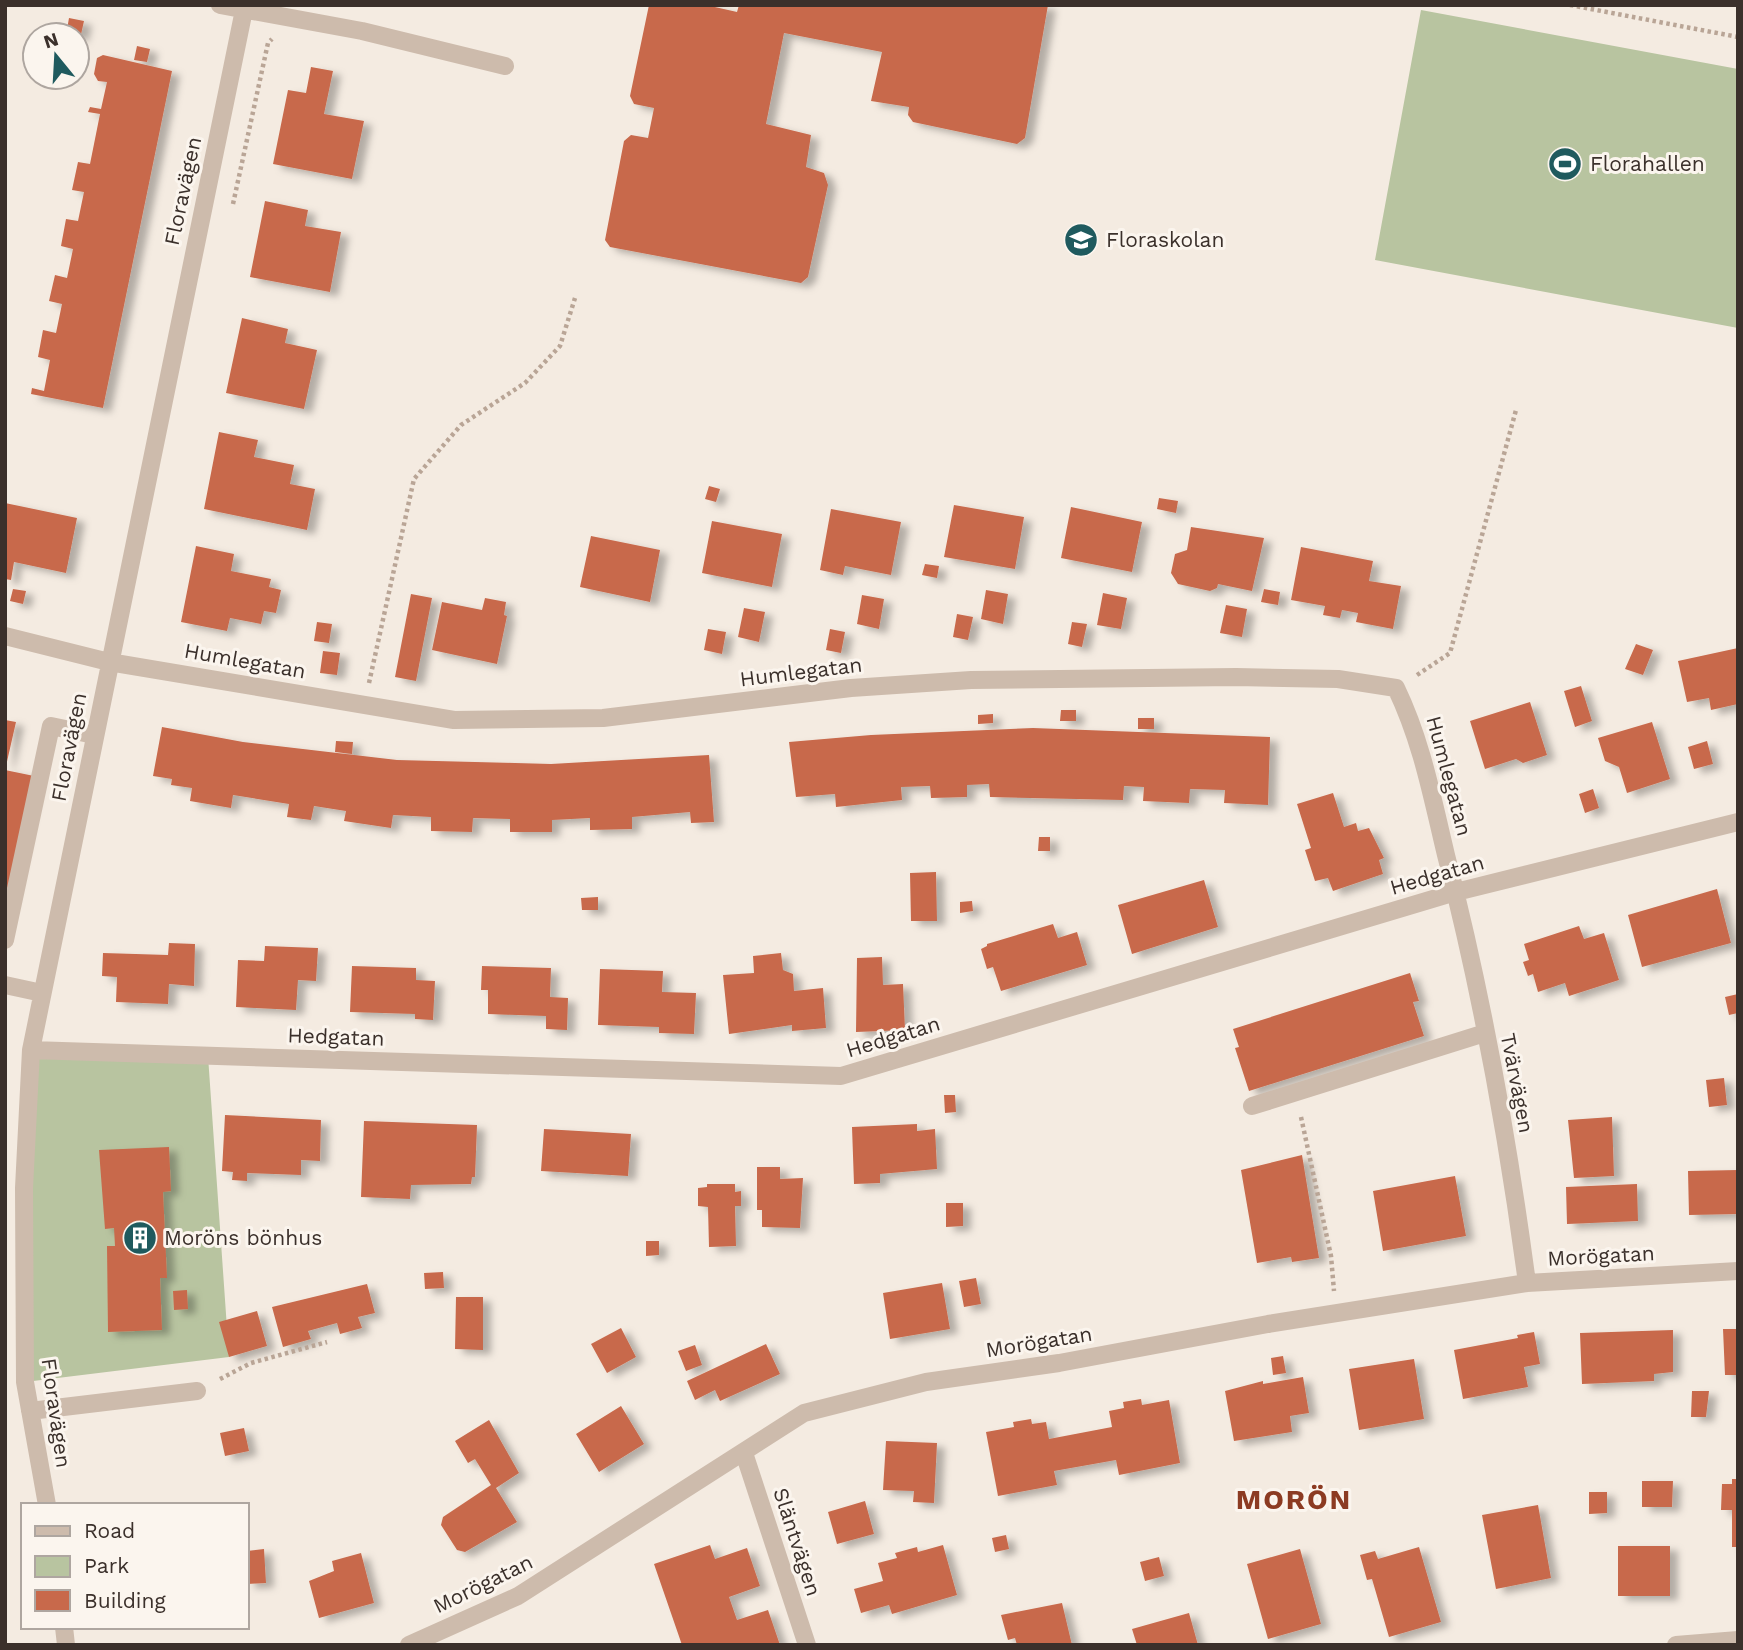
<svg xmlns="http://www.w3.org/2000/svg" width="1743" height="1650" font-family="'Work Sans',sans-serif">
	<style>
		.green { fill: #b8c4a0 }
		.building { fill: #c8694b; filter: url(#shadow) }
		.lines { fill: none; stroke-linecap: round; stroke-linejoin: round }
		.path { stroke: #b9a596; stroke-width: 4.5; stroke-dasharray: 3.5 3.5; stroke-linecap: butt }
		.minor { stroke: #cdbbac; stroke-width: 18 }
		.labels { text-anchor: middle; stroke-width: 6; stroke-linejoin: round; paint-order: stroke }
		.poi-label { font-size: 21px; fill: #3b302b; stroke: #fbf5ee; text-anchor: start }
		.street-label { font-size: 21px; fill: #3b302b; stroke: #fbf5ee }
		.district-label { font-size: 28px; font-weight: bold; letter-spacing: 2px; fill: #8c3b22; stroke: #fbf5ee }
	</style>
	<defs>
		<filter id="shadow"><feDropShadow dx="8" dy="4.5" stdDeviation="3.5" flood-color="#0004"/></filter>
	</defs>
	<rect width="100%" height="100%" fill="#f4ebe1"/>
	<path class="green" d="M1421 10 1738 69V328L1375 260Z
		M31 1050 208 1056 229 1357 25 1382Z"/>
	<path class="building" d="M649 5H706L737 12 739 5H1048L1025 138 1017 144 913 122 908 115 909 107 871 101 882 52 784 33 766 124 811 135 806 167 824 173 828 185 808 277 801 283 610 247 605 240 624 141 631 135 648 138 654 108 634 104 630 96Z
		M69 18 84 21 80 39 77 35H66Z
		M137 46 150 49 147 62 134 60Z
		M103 55 172 71 103 408 31 394 32 388 44 391 50 360 38 357 43 330 56 333 62 304 49 301 55 275 67 278 73 249 61 246 66 219 78 221 84 192 72 190 78 162 90 164 100 114 88 112 90 107 101 109 107 82 98 81 94 74 97 58Z
		M311 67 333 71 324 114 364 121 352 179 273 164 288 90 306 93Z
		M265 201 308 210 305 226 341 232 330 292 250 277Z
		M242 318 288 329 285 343 317 350 304 409 226 393Z
		M219 432 258 440 254 457 294 465 290 484 315 489 307 530 204 509Z
		M709 486 720 489 716 502 705 499Z
		M1159 498 1178 501 1176 513 1157 509Z
		M5 503 77 518 66 573 14 562 11 580 5 579Z
		M954 505 1024 517 1015 569 944 557Z
		M1071 507 1142 522 1132 572 1061 558Z
		M831 509 901 522 891 575 845 566 843 575 820 570Z
		M712 521 782 534 772 587 702 573Z
		M1191 527 1264 538 1252 591 1218 584 1217 588 1210 591 1178 584 1171 573 1175 554 1187 550Z
		M591 536 660 550 650 602 580 587Z
		M196 546 234 554 231 571 271 579 269 587 281 590 276 613 264 611 261 624 230 618 227 631 181 622Z
		M1301 547 1373 561 1369 581 1401 586 1393 629 1356 622 1358 613 1342 610 1340 618 1323 615 1325 606 1291 600Z
		M925 564 939 566 937 578 922 575Z
		M13 589 26 591 23 604 10 601Z
		M1264 589 1280 592 1278 605 1261 602Z
		M986 590 1008 594 1003 624 981 619Z
		M1103 593 1127 598 1121 629 1097 625Z
		M411 594 432 598 416 681 395 677Z
		M862 595 884 599 879 629 857 624Z
		M485 598 506 602 504 615 507 616 497 664 432 650 442 602 482 610Z
		M1226 605 1247 609 1242 637 1220 633Z
		M744 608 765 612 759 642 738 637Z
		M957 614 973 617 968 640 953 637Z
		M317 622 332 624 329 643 314 641Z
		M1072 622 1087 624 1082 647 1068 644Z
		M708 629 726 632 722 654 704 650Z
		M830 629 845 632 841 653 826 650Z
		M1636 644 1653 650 1643 675 1625 669Z
		M1738 648V704L1711 710 1709 698 1687 702 1678 661Z
		M323 651 340 653 337 675 320 673Z
		M1581 686 1592 721 1575 727 1564 691Z
		M1530 702 1547 755 1523 763 1516 759 1485 769 1470 721Z
		M1061 710H1076V721H1060Z
		M993 714V723L978 724V715Z
		M1138 718H1154V729H1138Z
		M5 720 16 722 6 766 5 765Z
		M1652 722 1670 779 1627 793 1619 767 1605 761 1598 738Z
		M162 727 243 742 397 760 551 764 709 755 714 822 691 823 690 812 632 817V829L590 830V818L552 820V832H510V819L473 818 472 832 431 831V817L393 815 391 828 344 821 346 811 314 806 311 820 287 817 289 804 233 795 231 808 190 801 192 788 171 785 172 779 153 776Z
		M1033 728 1270 737 1268 805 1224 803 1225 790 1190 789 1189 803 1143 801 1144 787 1124 786 1123 800 990 797 989 784 967 785V797L931 798 930 786 901 787 902 800 836 807 835 794 796 797 789 742 871 735Z
		M336 741 353 742 352 754 335 752Z
		M1707 741 1713 764 1694 769 1688 747Z
		M5 770 34 776 5 909Z
		M1593 789 1599 808 1585 813 1579 794Z
		M1333 793 1344 827 1356 823 1358 831 1369 828 1384 858 1379 860 1383 874 1333 891 1328 878 1315 881 1305 850 1311 848 1297 804Z
		M1039 837H1050V851H1038Z
		M936 872 937 921H911L910 873Z
		M1204 880 1218 927 1132 954 1118 905Z
		M1717 889 1731 943 1642 967 1628 915Z
		M598 897V910H582L581 898Z
		M972 901 973 911 960 913V902Z
		M1053 924 1058 938 1077 932 1087 965 1001 991 993 967 987 969 981 949 987 946V944Z
		M1579 926 1584 939 1604 933 1619 980 1569 996 1565 983 1538 992 1533 974 1528 976 1523 962 1529 960 1524 944Z
		M169 943 195 944 194 986 169 984 168 1004 116 1002 117 977 102 976 103 953 168 955Z
		M265 946 318 948 316 981 298 980 296 1010 236 1007 238 960 264 961Z
		M781 953 783 970 793 974 794 991 823 988 826 1028 792 1031V1025L729 1034 723 975 754 973 753 956Z
		M882 957 883 985 903 984 905 1030 856 1032 857 958Z
		M352 966 416 968V980L435 981 433 1020 415 1019V1014L350 1012Z
		M482 966 551 968 550 997 568 998 567 1030 546 1029V1016L488 1014V990H481Z
		M600 969 663 971 662 992 696 993 694 1034 659 1033V1027L598 1025Z
		M1410 973 1419 1001 1413 1002 1424 1036 1249 1091 1235 1048 1239 1047 1233 1029Z
		M1738 994V1013L1729 1015 1725 997Z
		M1724 1078 1727 1105 1709 1107 1706 1080Z
		M944 1095H955L956 1112 945 1113Z
		M225 1115 321 1120 320 1161 301 1160V1175L247 1173V1181L232 1180 233 1172 222 1171Z
		M1612 1117 1614 1176 1574 1178 1568 1120Z
		M364 1121 477 1125 475 1177H472L471 1184 411 1185 410 1199 361 1197Z
		M917 1124V1131L935 1129 937 1169 880 1174V1183L854 1184 852 1127Z
		M544 1129 631 1134 628 1176 541 1171Z
		M169 1147 171 1191 163 1192 167 1278H160L162 1330 108 1332 107 1246H115L114 1228 105 1229 99 1150Z
		M1302 1155 1319 1258 1292 1262 1291 1257 1257 1263 1241 1170Z
		M757 1167H780V1179L803 1178 800 1228 762 1227V1210H757Z
		M1738 1170V1214L1689 1215 1688 1171Z
		M1455 1176 1466 1236 1383 1251 1373 1191Z
		M707 1184H735V1192L741 1191V1206H735L736 1246 709 1247 708 1207 698 1206V1188L707 1187Z
		M1637 1184 1638 1221 1567 1224 1566 1187Z
		M946 1203H963V1226L946 1227Z
		M646 1241H659V1255L646 1256Z
		M443 1272 444 1288 425 1289 424 1273Z
		M976 1278 981 1304 964 1307 959 1281Z
		M942 1283 950 1329 890 1339 883 1293Z
		M367 1284 375 1313 358 1317 362 1328 340 1334 337 1323 308 1331 311 1339 283 1347 272 1307Z
		M187 1290 188 1309 174 1310 173 1291Z
		M456 1297H483V1350L455 1349Z
		M257 1311 267 1346 229 1357 219 1322Z
		M621 1328 636 1357 607 1373 591 1344Z
		M1723 1329H1738V1375H1725Z
		M1673 1330V1372L1654 1374V1381L1582 1384 1580 1333Z
		M1534 1332 1540 1364 1524 1367 1528 1387 1463 1399 1454 1350 1518 1338 1517 1335Z
		M766 1344 780 1374 720 1401 715 1390 695 1400 687 1381Z
		M695 1345 702 1365 686 1371 678 1351Z
		M1283 1356 1286 1373 1273 1375 1271 1358Z
		M1414 1359 1424 1419 1359 1430 1349 1369Z
		M1303 1377 1309 1413 1290 1416 1292 1432 1234 1441 1225 1391 1263 1381V1384Z
		M1692 1391H1709L1706 1417H1691Z
		M1141 1399 1142 1405 1169 1400 1180 1463 1119 1475 1116 1460 1054 1471 1057 1485 998 1496 986 1432 1014 1427 1013 1422 1031 1419 1032 1424 1046 1422 1049 1439 1112 1427 1109 1411 1124 1408 1123 1402Z
		M621 1406 644 1444 599 1472 576 1434Z
		M489 1420 519 1473 496 1488 517 1522 465 1552 457 1550 441 1525 443 1517 491 1485 475 1459 468 1463 455 1441Z
		M244 1428 249 1451 225 1456 220 1433Z
		M886 1441 937 1443 934 1503 913 1502 914 1491 883 1490Z
		M1732 1479H1738V1547H1732V1510H1721L1722 1484H1732Z
		M1642 1481H1673L1672 1507H1642Z
		M1589 1492H1607V1513L1589 1514Z
		M865 1501 874 1534 837 1544 828 1512Z
		M1538 1505 1551 1578 1496 1589 1482 1515Z
		M1006 1535 1009 1549 995 1552 992 1538Z
		M710 1545 715 1559 747 1548 760 1586 729 1597 737 1620 768 1610 780 1645H682L654 1564Z
		M943 1545 957 1595 892 1614 889 1605 861 1613 854 1589 883 1581 878 1563 897 1558 895 1553 917 1547 918 1552Z
		M1618 1546H1670V1596H1618Z
		M1419 1547 1441 1622 1389 1637 1372 1579 1367 1580 1360 1555 1375 1551 1378 1559Z
		M264 1549 266 1583 247 1584V1551Z
		M1300 1549 1321 1624 1268 1639 1247 1564Z
		M361 1553 374 1603 319 1618 309 1581 334 1571 332 1561Z
		M1159 1557 1164 1576 1145 1581 1140 1562Z
		M1062 1603 1072 1645H1017L1015 1638 1008 1640 1001 1615Z
		M1189 1613 1198 1645H1137L1132 1629Z"/>
	<g class="lines">
		<path class="path" d="M1570 5 1738 37
			M233 204 268 43 272 39
			M1417 675 1450 653 1516 410
			M369 683 414 479 461 425 525 383 560 346 575 298
			M1301 1117 1331 1256 1334 1291
			M220 1379 251 1363 327 1342"/>
		<path class="minor" d="M220 5 362 31 505 66
			M5 636 109 662 454 720 603 718 851 688 971 680 1236 677 1338 679 1396 688C1422 742 1432 797 1446 855 1482 995 1508 1139 1527 1283
			M5 940 51 726 94 735
			M5 985 42 993
			M31 1050 841 1076 1456 892 1738 822
			M1252 1106 1485 1033
			M30 1411 197 1391
			M744 1453 807 1645
			M47 1505 25 1382 24 1188 31 1050 245 5
			M64 1627 66 1645
			M409 1645 518 1596 804 1413 926 1382 1059 1363 1268 1324 1527 1283 1738 1271
			M1676 1645 1738 1640"/>
	</g>
	<defs>
		<g id="stadium-disc" transform="scale(1.75)"><circle r="9.5" fill="#1f5a5e" stroke="#fbf5ee"/><path d="M0-5a6.5 5 0 1 0 0 10a6.5 5 0 1 0 0-10ZM-3.5-1.8h7v3.6h-7Z" fill="#fff"/></g>
		<g id="school-disc" transform="scale(1.75)"><circle r="9.5" fill="#1f5a5e" stroke="#fbf5ee"/><path d="M0-5L7-2L0 1L-7-2ZM-4 1L0 2.5L4 1V4Q0 6-4 4Z" fill="#fff"/></g>
		<g id="building-disc" transform="scale(1.75)"><circle r="9.5" fill="#1f5a5e" stroke="#fbf5ee"/><path d="M-4-6H4V6H1V3H-1V6H-4ZM-2.5-4.3h1.7v1.8h-1.7ZM.8-4.3h1.7v1.8H.8ZM-2.5-1h1.7V.8h-1.7ZM.8-1h1.7V.8H.8Z" fill="#fff"/></g>
	</defs>
	<g fill-rule="evenodd">
		<use href="#stadium-disc" x="1565" y="164"/>
		<use href="#school-disc" x="1081" y="240"/>
		<use href="#building-disc" x="140" y="1238"/>
	</g>
	<g class="labels">
		<g class="poi-label">
			<text x="1590" y="171">Florahallen</text>
			<text x="1106" y="247">Floraskolan</text>
			<text x="164" y="1245">Moröns bönhus</text>
		</g>
		<g class="street-label">
			<text transform="translate(183 191) rotate(-78)" y="7">Floravägen</text>
			<text transform="translate(245 661) rotate(10)" y="7">Humlegatan</text>
			<text transform="translate(801 672) rotate(-7)" y="7">Humlegatan</text>
			<text transform="translate(69 747) rotate(-79)" y="7">Floravägen</text>
			<text transform="translate(1449 776) rotate(75)" y="7">Humlegatan</text>
			<text transform="translate(1437 875) rotate(-16)" y="7">Hedgatan</text>
			<text transform="translate(336 1037) rotate(2)" y="7">Hedgatan</text>
			<text transform="translate(893 1037) rotate(-17)" y="7">Hedgatan</text>
			<text transform="translate(1517 1083) rotate(79)" y="7">Tvärvägen</text>
			<text transform="translate(1601 1256) rotate(-3)" y="7">Morögatan</text>
			<text transform="translate(1039 1342) rotate(-9)" y="7">Morögatan</text>
			<text transform="translate(56 1413) rotate(82)" y="7">Floravägen</text>
			<text transform="translate(797 1542) rotate(72)" y="7">Släntvägen</text>
			<text transform="translate(483 1584) rotate(-26)" y="7">Morögatan</text>
		</g>
		<g class="district-label">
			<text x="1294" y="1509">MORÖN</text>
		</g>
	</g>
	<rect width="1743" height="1650" fill="none" stroke="#3b302b" stroke-width="14"/>
	<rect x="21" y="1503" width="228" height="126" fill="#fbf5ee" stroke="#aea6a0" stroke-width="2"/>
	<rect x="35" y="1526" width="35" height="10" fill="#cdbbac" stroke="#aea6a0" stroke-width="2"/>
	<text x="84" y="1538" font-size="21" fill="#3b302b">Road</text>
	<rect x="35" y="1556" width="35" height="21" fill="#b8c4a0" stroke="#aea6a0" stroke-width="2"/>
	<text x="84" y="1573" font-size="21" fill="#3b302b">Park</text>
	<rect x="35" y="1590" width="35" height="21" fill="#c8694b" stroke="#aea6a0" stroke-width="2"/>
	<text x="84" y="1608" font-size="21" fill="#3b302b">Building</text>
	<g transform="translate(56 56) rotate(342)"><circle r="33" fill="#fbf5ee" stroke="#aea6a0" stroke-width="2"/>
	<path d="M0-5L12 26L0 18L-12 26Z" fill="#1f5a5e"/>
	<text y="-10" font-size="19" font-weight="bold" text-anchor="middle" fill="#3b302b">N</text>
	</g>
</svg>
